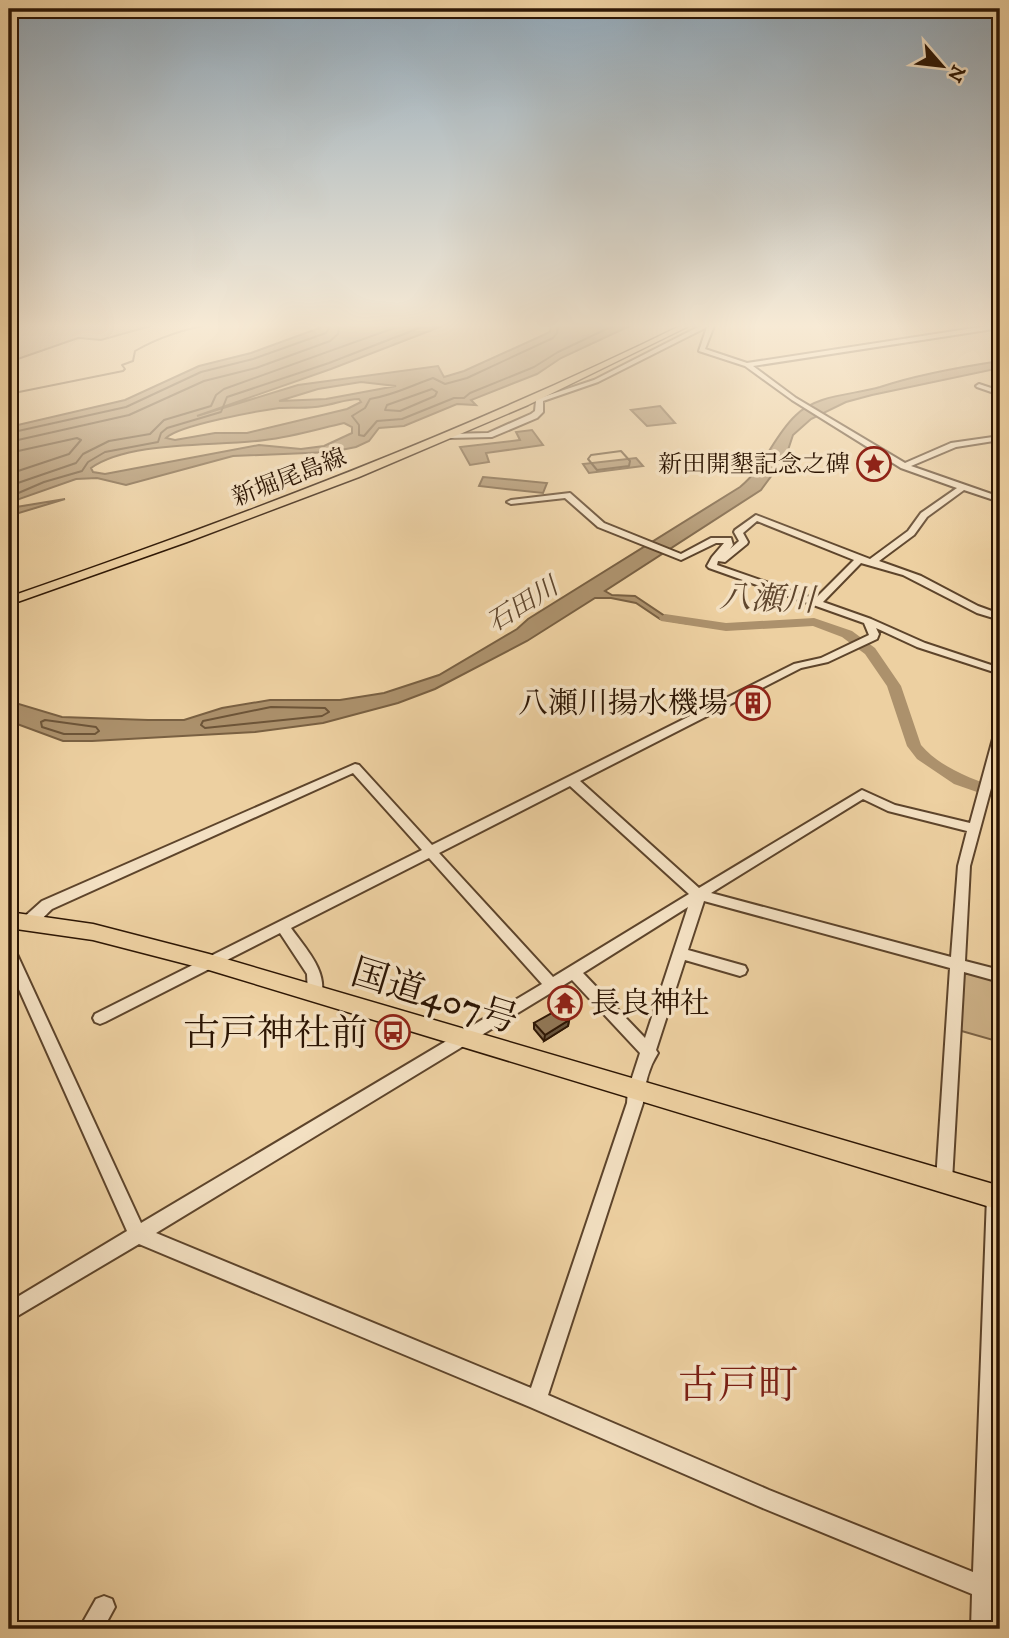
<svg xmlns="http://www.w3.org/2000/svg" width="1009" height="1638" font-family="'IM FELL DW Pica','Noto Serif JP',serif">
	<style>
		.green { fill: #ccb086; stroke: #7c6345; stroke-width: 2 }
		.water { fill: #ac916c; stroke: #796042; stroke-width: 2; fill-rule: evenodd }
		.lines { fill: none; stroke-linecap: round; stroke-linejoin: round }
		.shore { stroke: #6c5438; stroke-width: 2 }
		.stream { stroke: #796042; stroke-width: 2 }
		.river { fill: #ac916c; fill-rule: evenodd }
		.minor-casing { stroke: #5d442b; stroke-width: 4 }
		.major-casing { stroke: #2d1604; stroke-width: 3 }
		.highway-casing { stroke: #2d1604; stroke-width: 3 }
		.minor { fill: #f3e0c2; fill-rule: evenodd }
		.major { fill: #edd0a1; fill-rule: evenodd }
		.highway { fill: #edd0a1; fill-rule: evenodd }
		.wall { fill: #7d664a; stroke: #2d1604; stroke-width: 2 }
		.shaded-wall { fill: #66533c; stroke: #2d1604; stroke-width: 2 }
		.building { fill: #917756; stroke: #2d1604; stroke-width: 2 }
		.labels { text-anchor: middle; stroke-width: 7; stroke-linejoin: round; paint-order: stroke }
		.far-poi-label { font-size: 24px; fill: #2d1604; stroke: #f3e0c2; text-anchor: end }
		.far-street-label { font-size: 24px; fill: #2d1604; stroke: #f3e0c2 }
		.far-water-label { font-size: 26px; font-style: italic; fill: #60472e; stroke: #f3e0c2 }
		.poi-label { font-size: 30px; fill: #2d1604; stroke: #f3e0c2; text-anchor: end }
		.water-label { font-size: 32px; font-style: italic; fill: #60472e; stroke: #f3e0c2 }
		.near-street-label { font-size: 37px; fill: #2d1604; stroke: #f3e0c2 }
		.near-poi-label { font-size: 37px; fill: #2d1604; stroke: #f3e0c2; text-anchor: end }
		.near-quarter-label { font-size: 40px; fill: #7a1f14; stroke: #f3e0c2 }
	</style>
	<rect width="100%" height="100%" fill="#edd0a1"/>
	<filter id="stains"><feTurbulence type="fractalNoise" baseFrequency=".00286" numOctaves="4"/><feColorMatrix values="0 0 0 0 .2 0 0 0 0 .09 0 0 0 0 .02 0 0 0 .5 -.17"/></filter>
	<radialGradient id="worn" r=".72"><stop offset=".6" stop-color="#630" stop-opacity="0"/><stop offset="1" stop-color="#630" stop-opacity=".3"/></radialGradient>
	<path class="green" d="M9 323H161L101 340 78 338 9 362Z
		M963 972 1000 980V1042L958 1030Z"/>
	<path class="water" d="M333 323H450L331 369 197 416 298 385 438 366 444 377 464 371 550 332 551 323H636L561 358 537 374 471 400 476 405 457 404 404 426 379 428 369 441 356 447 331 452 233 456 126 485 97 478 76 479 19 499 10 508 65 499 9 516V427L125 400 199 366 251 353ZM361 382 396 386 326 399 279 401 318 389ZM359 399 361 402 347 409 247 433H215L175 440 166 438C179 425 258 411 279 408 293 407 309 409 322 406 335 404 346 399 359 399ZM344 423 352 427V433L324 446 301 449 259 445 105 474 93 472 91 468C131 440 216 447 265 440 292 437 318 429 344 423Z
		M1000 361V368L872 395 846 402 811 419 793 435 786 456 761 490 605 591 612 595 635 596 665 616 690 624 660 619 636 603 611 598H595L527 641 435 689 398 703 323 723 255 732 92 741H63L9 721V701L62 717 148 720H184L222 708 270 700H340L384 693 439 675 517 629 528 619 740 487C764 468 773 437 795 416 816 394 854 395 880 387 919 374 960 367 1000 361Z
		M660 406 675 423 647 426 631 410Z
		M532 430 543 445 486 453 489 462 470 465 460 447 520 440 516 432Z
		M636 458 643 466 589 473 583 464Z
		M483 477 547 483 543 493 479 486Z"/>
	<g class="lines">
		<path class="shore" d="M558 323 557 333 553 338 467 378 445 384 433 378C410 386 394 395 370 399L365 408 352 416 359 425V435L364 436 377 421 402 419 454 398H464L470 393 534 367 558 352 619 323
			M432 389 437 392 435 396 400 411 385 410 387 405Z
			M9 433 126 407 201 372 253 359 326 333 332 323
			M9 442 129 415 204 381 256 368 330 341 338 334 340 323
			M621 451 630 461 629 466 597 470 588 459 591 455Z
			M9 453 77 438 81 440 69 454 9 474
			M9 486 76 463 83 454 109 441 150 434 164 420 211 406 216 395 224 389 408 323
			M9 497 44 482 82 471 88 462 105 452 158 442 161 433 167 428 221 412 227 397 329 363 432 323
			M271 707 325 708 329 712 322 716 205 728 201 725 203 721Z
			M45 720 96 727 99 731 95 734H64L42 727 41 722Z"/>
		<path class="stream" d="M9 394 123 371 125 369 122 365 133 361 135 351C161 336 188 328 217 323"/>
		<path class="river" d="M665 614 726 623 814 618 852 631 875 648 901 686 921 745C940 768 973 779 1000 789V800L954 784 917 759 907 746 887 686 865 654 842 637 813 626 726 631 661 621 659 618Z"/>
		<g class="minor-casing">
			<path id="minor" d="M706 323H715L705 349 747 363 1000 324V328L753 366 796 398 905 463 951 443 1000 436V440L956 447 911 466 1000 497V502L964 490 927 517 914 535 879 561 921 576 978 606 1000 614V620L977 613 903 575 861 563 823 602 871 619 925 643 1000 668V674L917 647 876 628 879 634 877 639 828 662 801 668 580 781 699 888 862 790 895 805 970 823 994 735 1000 731V755L970 866 965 961 1000 970V982L964 972 952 1181 950 1187 944 1189 938 1187 936 1181 950 968 704 901 688 950 745 966 747 970 745 974 740 976 685 960 656 1050 658 1053C649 1067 644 1086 643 1103L548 1395 769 1490 973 1572 987 1197 989 1191 995 1189 1000 1191V1332L994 1581 1000 1583V1605L994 1602 993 1629H971L972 1594 758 1506 530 1407 139 1244 9 1321V1302L127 1231 9 967V947L14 948 16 952 141 1223 542 984 429 858 291 928C305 948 330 973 320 999L315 1001 310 999 308 995 307 974 280 933 105 1022 100 1024 95 1022 93 1018 95 1014 422 850 353 773 52 909C44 916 35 929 23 926L21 922 23 918 42 901 355 764 359 765 432 845 794 664 821 658 869 635 864 623 709 568 707 566 712 557 724 543H716L681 560 598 527 565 498 511 504 507 502 511 500 570 493 604 523 681 554 711 538H731L733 545 730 549 739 541 734 532 735 530 756 515 870 559 908 531 921 513 957 488 901 468 792 400 745 366 699 351 707 327 598 382 543 401V412L537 418 492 437 449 438 445 436 449 434 488 433 531 414 535 411 536 401 533 400V398H540L594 380ZM757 521 854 560 815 599 717 565 718 561 725 562 747 544 748 542 743 533ZM570 786 689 894 553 977 439 853ZM863 799 888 811 967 831 958 866 951 957 711 893ZM688 907 645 1038 583 973ZM572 980 640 1053 628 1090 627 1103 531 1388 156 1233Z
				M979 384 1000 391V395L977 387 976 386Z
				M104 1596 112 1599 115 1607 103 1629H79L96 1599Z"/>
		</g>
		<g class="major-casing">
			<path id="major" d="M686 323H695L528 405 359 477 187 542 9 605V597C240 517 467 431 686 323Z"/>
		</g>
		<g class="highway-casing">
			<path id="highway" d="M9 912 93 924 209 954 1000 1186V1210L209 970 93 940 9 928Z"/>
		</g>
		<use href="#minor" class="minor"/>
		<use href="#major" class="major"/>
		<use href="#highway" class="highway"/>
	</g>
	<path class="wall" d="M746 700 760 703 752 707 746 703Z
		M557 1000 573 1006 563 1013 556 1006Z
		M569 1020 568 1026 544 1041 534 1029V1023Z"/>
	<path class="shaded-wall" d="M761 700 760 703 752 707V704Z
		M574 1000 573 1006 563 1013 564 1007Z
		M569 1020 568 1026 544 1041 545 1035Z"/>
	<path class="building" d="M755 695 761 700 752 704 746 700Z
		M565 991 574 1000 564 1007 557 1000Z
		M559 1009 569 1020 545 1035 534 1023Z"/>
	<linearGradient id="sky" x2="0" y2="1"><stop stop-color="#90a6b6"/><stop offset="0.59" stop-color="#f7ead5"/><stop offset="1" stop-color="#f7ead5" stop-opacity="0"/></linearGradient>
	<rect width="1009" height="552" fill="url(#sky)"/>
	<defs>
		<g id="sight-ring" transform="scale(1.75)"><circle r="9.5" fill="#f3e0c2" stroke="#8f2418" stroke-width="1.5"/><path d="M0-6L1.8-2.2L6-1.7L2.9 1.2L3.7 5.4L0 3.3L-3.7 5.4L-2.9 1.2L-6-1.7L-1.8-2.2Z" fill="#8f2418"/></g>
		<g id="building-ring" transform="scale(1.75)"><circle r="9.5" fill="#f3e0c2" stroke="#8f2418" stroke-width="1.5"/><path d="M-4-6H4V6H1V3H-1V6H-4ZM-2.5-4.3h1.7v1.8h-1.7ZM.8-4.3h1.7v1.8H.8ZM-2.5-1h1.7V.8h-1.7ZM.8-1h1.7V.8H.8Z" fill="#8f2418"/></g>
		<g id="temple-ring" transform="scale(1.75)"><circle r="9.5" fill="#f3e0c2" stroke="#8f2418" stroke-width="1.5"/><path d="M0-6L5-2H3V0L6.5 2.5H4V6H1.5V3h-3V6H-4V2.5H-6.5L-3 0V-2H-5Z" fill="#8f2418"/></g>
		<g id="bus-ring" transform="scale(1.75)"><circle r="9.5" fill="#f3e0c2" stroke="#8f2418" stroke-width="1.5"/><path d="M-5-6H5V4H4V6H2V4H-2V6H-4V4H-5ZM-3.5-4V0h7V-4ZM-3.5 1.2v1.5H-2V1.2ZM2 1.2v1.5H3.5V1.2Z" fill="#8f2418"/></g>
	</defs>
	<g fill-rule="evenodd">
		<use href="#sight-ring" x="874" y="464"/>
		<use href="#building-ring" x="753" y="703"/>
		<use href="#temple-ring" x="565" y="1003"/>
		<use href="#bus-ring" x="393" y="1032"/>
	</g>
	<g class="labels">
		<g class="far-poi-label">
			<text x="850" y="472">新田開墾記念之碑</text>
		</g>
		<g class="far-street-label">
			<text transform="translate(289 477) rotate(-21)" y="8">新堀尾島線</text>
		</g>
		<g class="far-water-label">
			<text transform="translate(522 604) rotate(-32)" y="9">石田川</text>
		</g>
		<g class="poi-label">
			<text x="728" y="713">八瀬川揚水機場</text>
			<text x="590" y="1013" text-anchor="start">長良神社</text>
		</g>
		<g class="water-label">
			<text transform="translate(767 598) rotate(2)" y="11">八瀬川</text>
		</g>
		<g class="near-street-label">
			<text transform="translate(435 995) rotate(17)" y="13">国道407号</text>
		</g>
		<g class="near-poi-label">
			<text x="368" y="1045">古戸神社前</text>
		</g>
		<g class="near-quarter-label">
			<text x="738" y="1398">古戸町</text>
		</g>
	</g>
	<rect width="1009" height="1638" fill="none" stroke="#edd0a1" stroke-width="35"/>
	<rect x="10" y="10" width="988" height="1617" fill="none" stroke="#2d1604" stroke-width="3.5"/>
	<rect x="18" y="18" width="974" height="1603" fill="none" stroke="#2d1604" stroke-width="2"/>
	<g transform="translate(942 66) rotate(118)" stroke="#f3e0c2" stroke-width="5" paint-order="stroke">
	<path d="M0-5L12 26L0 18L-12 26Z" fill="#2d1604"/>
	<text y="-10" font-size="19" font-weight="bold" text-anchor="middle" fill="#2d1604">N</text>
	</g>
	<rect width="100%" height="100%" filter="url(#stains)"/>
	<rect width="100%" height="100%" fill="url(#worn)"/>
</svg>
